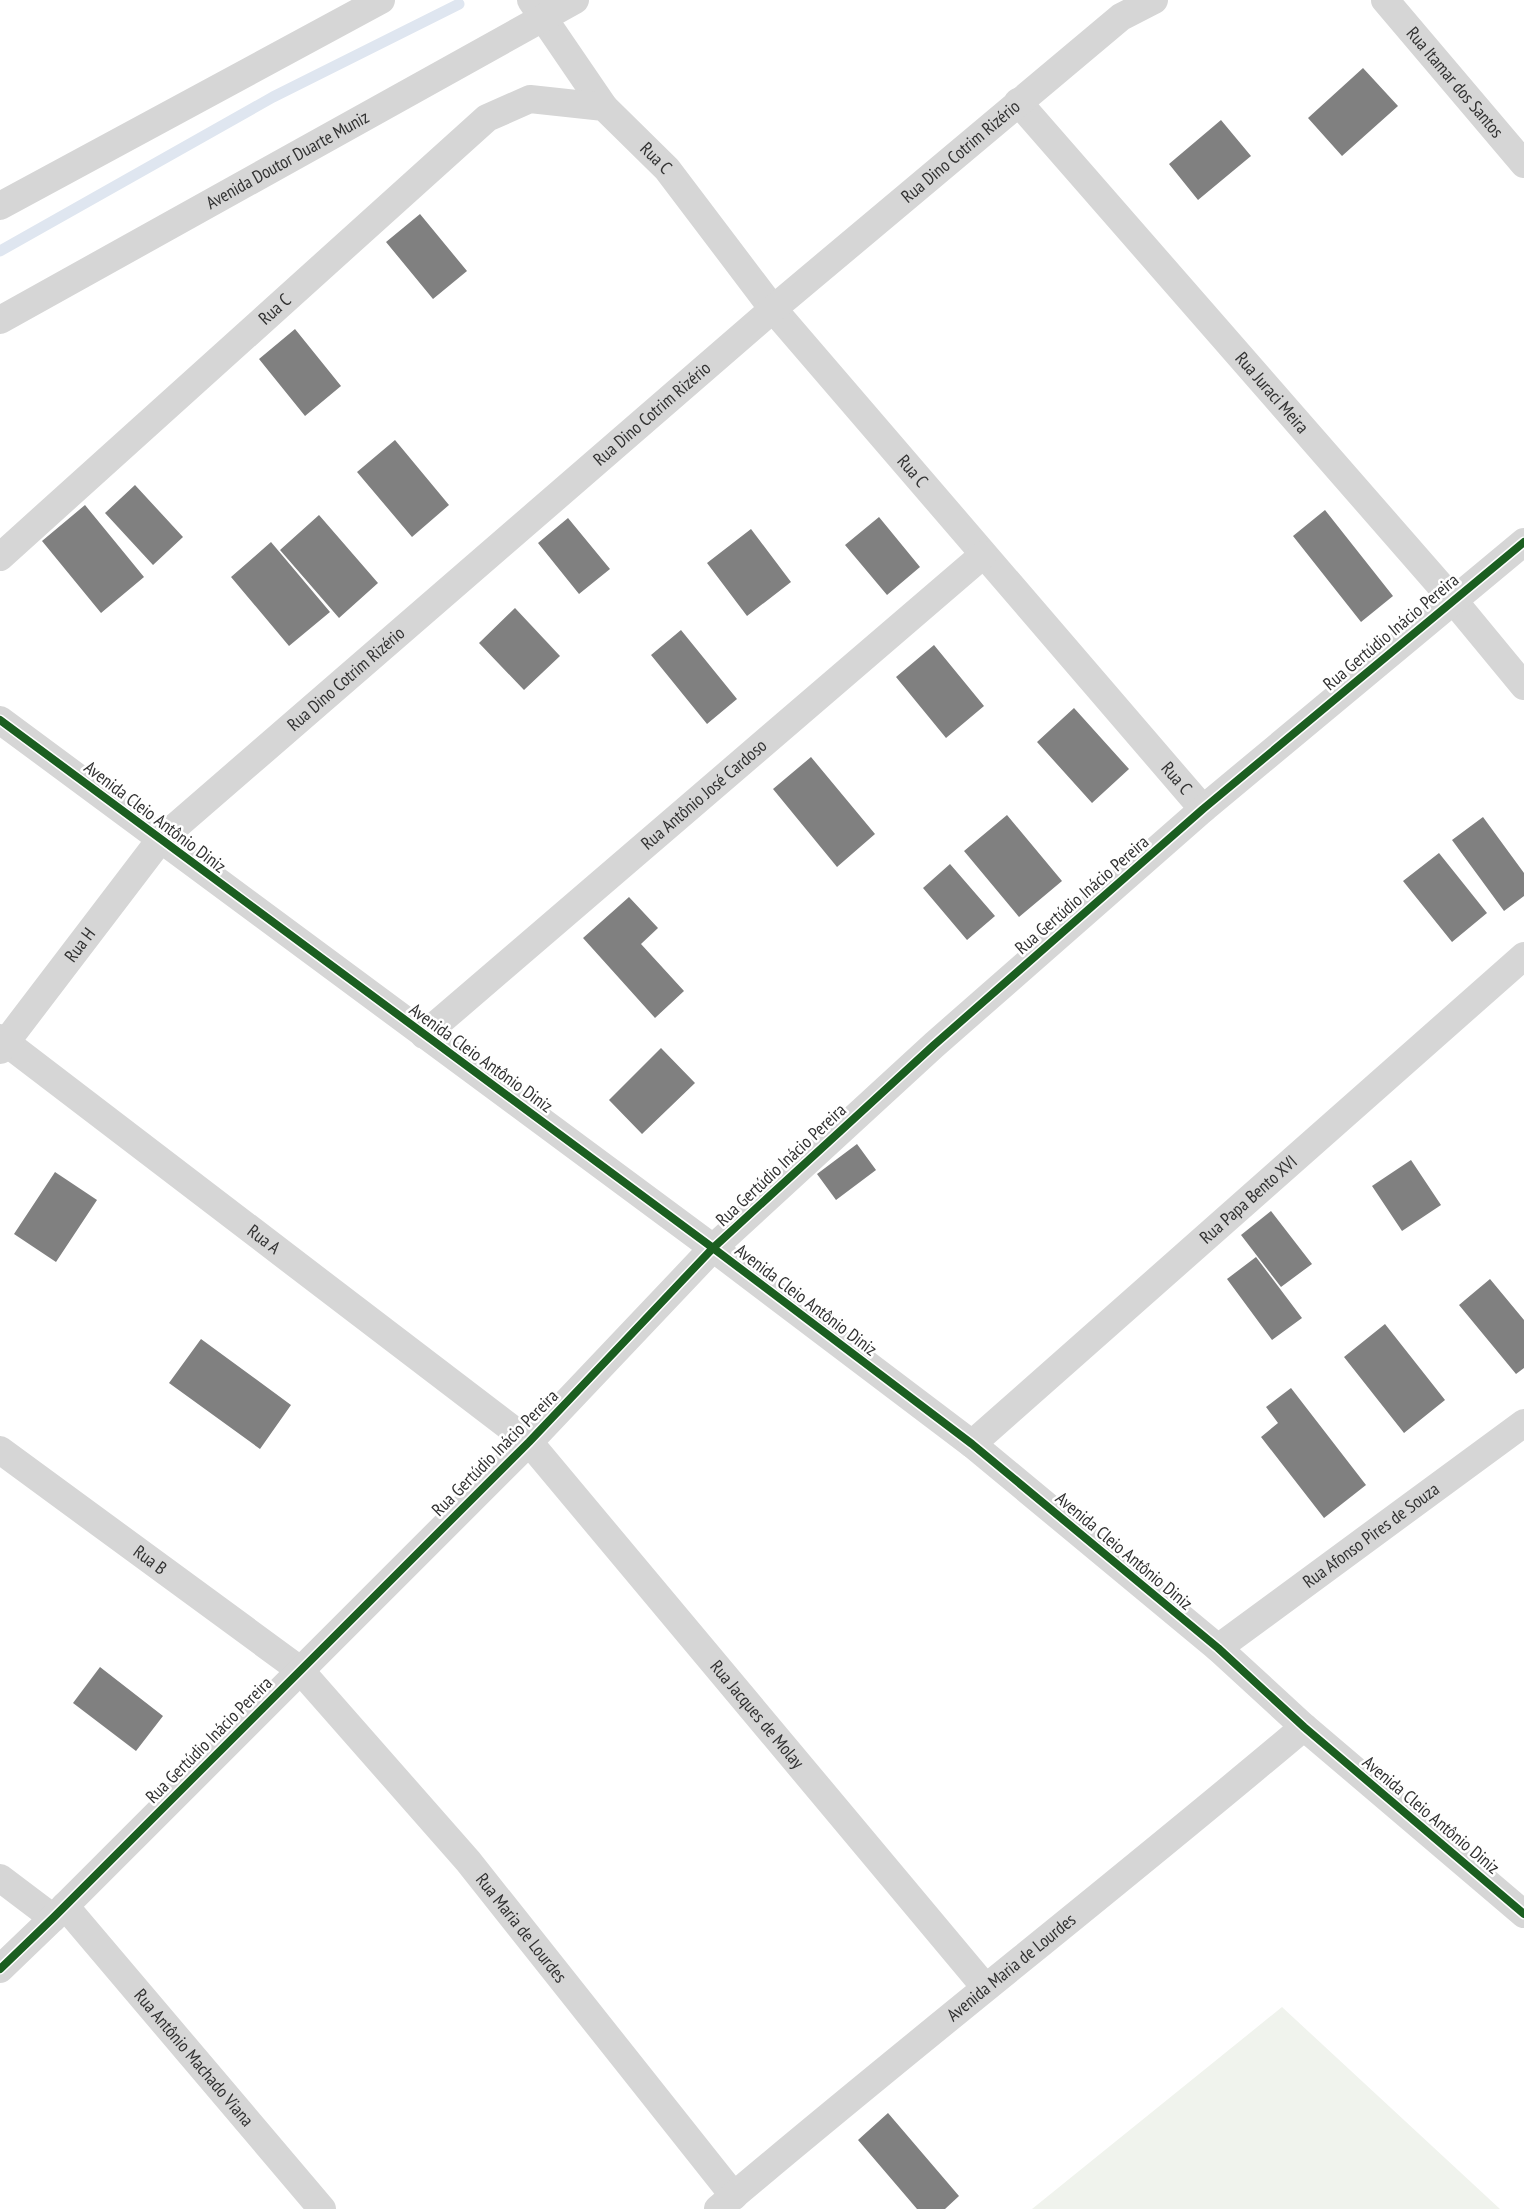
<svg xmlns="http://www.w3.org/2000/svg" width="1524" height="2209" font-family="'PT Sans Narrow',sans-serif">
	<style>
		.green { fill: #f0f3ed }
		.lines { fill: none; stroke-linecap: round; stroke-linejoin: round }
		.stream { stroke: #dfe6f0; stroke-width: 11 }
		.building { fill: #808080 }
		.minor { stroke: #d6d6d6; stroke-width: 28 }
		.cycleway-casing { stroke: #fff; stroke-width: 11 }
		.cycleway { stroke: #1b5e20; stroke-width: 8 }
		.labels { text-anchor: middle; stroke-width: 5; stroke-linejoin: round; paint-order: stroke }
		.street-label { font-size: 18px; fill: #323232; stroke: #fff }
	</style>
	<rect width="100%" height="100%" fill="#fff"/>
	<path class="green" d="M1282 2007 1500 2209H1032Z"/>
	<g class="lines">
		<path class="stream" d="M0 251 273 97 459 4"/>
	</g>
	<path class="building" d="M1363 68 1398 106 1342 156 1308 118Z
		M1221 120 1251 156 1198 200 1169 164Z
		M420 214 467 271 433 299 386 242Z
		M295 329 341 386 305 416 259 359Z
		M395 440 449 505 412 537 357 472Z
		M135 485 183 537 153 565 105 513Z
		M85 505 144 577 101 613 42 541Z
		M1325 510 1393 596 1361 622 1293 536Z
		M319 515 378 583 339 618 280 550Z
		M879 517 920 567 887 595 845 545Z
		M568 518 610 569 579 594 538 543Z
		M751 529 791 582 747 616 707 563Z
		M271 542 330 612 289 646 231 577Z
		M515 608 560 656 524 690 479 643Z
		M681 630 737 699 707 724 651 655Z
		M934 645 984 706 946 738 896 677Z
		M1074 708 1129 769 1092 803 1037 742Z
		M811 757 875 834 837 867 773 789Z
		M1007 815 1062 881 1019 917 964 851Z
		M1483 817 1524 873V896L1504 911 1452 840Z
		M1439 853 1487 913 1452 942 1403 881Z
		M950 864 995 916 967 940 923 888Z
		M629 897 658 928 641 944 684 991 655 1018 583 938Z
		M661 1048 695 1083 642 1134 609 1100Z
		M857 1144 876 1170 836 1200 817 1174Z
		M1411 1160 1441 1205 1402 1231 1372 1186Z
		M55 1172 97 1200 56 1262 14 1234Z
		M1271 1211 1312 1264 1281 1287 1241 1235Z
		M1256 1257 1302 1318 1272 1340 1227 1279Z
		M1490 1279 1524 1320V1368L1516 1374 1459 1305Z
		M1385 1324 1445 1400 1404 1433 1344 1357Z
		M201 1339 291 1405 260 1449 169 1383Z
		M1291 1388 1366 1485 1324 1518 1261 1437 1278 1423 1266 1407Z
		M100 1667 163 1716 136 1751 73 1703Z
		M888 2113 959 2196 945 2209H917L858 2140Z"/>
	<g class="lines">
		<g class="minor">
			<path d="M531 0 604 107"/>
			<path id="s1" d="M1385 0 1524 164"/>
			<path id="s2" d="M1018 102 1453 600 1524 686"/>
			<path d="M0 206 381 0"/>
			<path id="s3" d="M0 320 575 0"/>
			<path id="s4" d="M0 557 487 118 530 99 604 107 667 169 773 309 1203 809"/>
			<path d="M0 720 713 1248 972 1444 1218 1648 1304 1727 1524 1914"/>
			<path id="s5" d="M424 1035 983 555"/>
			<path id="s6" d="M0 1038 529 1442 985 1987"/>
			<path id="s7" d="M0 1050 160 840 773 309 1121 17 1154 0"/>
			<path id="s8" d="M972 1444 1524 956"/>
			<path id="s9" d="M0 1450 300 1670 468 1861 734 2196"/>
			<path id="s10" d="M1218 1648 1524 1423"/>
			<path d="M0 1878 53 1918"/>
			<path id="s11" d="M65 1906 322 2209"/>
			<path d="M0 1969 53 1918 529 1442 713 1248 934 1045 1203 809 1524 542"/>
			<path id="s12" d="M718 2209C911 2045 1111 1890 1304 1727"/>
		</g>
		<g class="cycleway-casing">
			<path id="cycleway" d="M0 720 713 1248 972 1444 1218 1648 1304 1727 1524 1914
				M0 1969 53 1918 529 1442 713 1248 934 1045 1203 809 1524 542"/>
		</g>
		<use href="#cycleway" class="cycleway"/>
	</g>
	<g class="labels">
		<g class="street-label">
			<text dy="6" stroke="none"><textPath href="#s1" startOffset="108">Rua Itamar dos Santos</textPath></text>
			<text dy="6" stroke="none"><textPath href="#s7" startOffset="1320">Rua Dino Cotrim Rizério</textPath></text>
			<text dy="6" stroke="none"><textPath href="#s4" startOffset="850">Rua C</textPath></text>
			<text dy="6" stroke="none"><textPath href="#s3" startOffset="329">Avenida Doutor Duarte Muniz</textPath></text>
			<text dy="6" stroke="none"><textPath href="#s4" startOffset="370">Rua C</textPath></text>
			<text dy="6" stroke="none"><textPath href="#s2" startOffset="386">Rua Juraci Meira</textPath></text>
			<text dy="6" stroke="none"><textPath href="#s7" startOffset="915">Rua Dino Cotrim Rizério</textPath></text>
			<text dy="6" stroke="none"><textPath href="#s4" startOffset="1255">Rua C</textPath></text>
			<text transform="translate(1391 632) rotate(-40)" y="6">Rua Gertúdio Inácio Pereira</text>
			<text dy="6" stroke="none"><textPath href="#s7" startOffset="510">Rua Dino Cotrim Rizério</textPath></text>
			<text dy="6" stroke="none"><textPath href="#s4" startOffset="1660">Rua C</textPath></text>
			<text dy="6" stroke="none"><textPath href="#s5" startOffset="369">Rua Antônio José Cardoso</textPath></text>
			<text transform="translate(155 817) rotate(37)" y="6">Avenida Cleio Antônio Diniz</text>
			<text transform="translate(1082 895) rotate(-41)" y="6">Rua Gertúdio Inácio Pereira</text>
			<text dy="6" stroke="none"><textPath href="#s7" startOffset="132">Rua H</textPath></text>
			<text transform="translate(481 1058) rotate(36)" y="6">Avenida Cleio Antônio Diniz</text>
			<text transform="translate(781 1165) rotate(-43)" y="6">Rua Gertúdio Inácio Pereira</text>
			<text dy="6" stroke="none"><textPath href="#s8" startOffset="369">Rua Papa Bento XVI</textPath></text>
			<text dy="6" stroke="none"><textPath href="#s6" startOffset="332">Rua A</textPath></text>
			<text transform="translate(806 1300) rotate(37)" y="6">Avenida Cleio Antônio Diniz</text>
			<text transform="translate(495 1453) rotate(-45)" y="6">Rua Gertúdio Inácio Pereira</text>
			<text dy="6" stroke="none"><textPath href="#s10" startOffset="190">Rua Afonso Pires de Souza</textPath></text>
			<text transform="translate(1124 1551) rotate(40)" y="6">Avenida Cleio Antônio Diniz</text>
			<text dy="6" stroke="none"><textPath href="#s9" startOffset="186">Rua B</textPath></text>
			<text dy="6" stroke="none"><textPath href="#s6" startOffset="1021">Rua Jacques de Molay</textPath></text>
			<text transform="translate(209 1740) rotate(-45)" y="6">Rua Gertúdio Inácio Pereira</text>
			<text transform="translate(1431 1815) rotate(40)" y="6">Avenida Cleio Antônio Diniz</text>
			<text dy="6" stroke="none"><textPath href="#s9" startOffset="712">Rua Maria de Lourdes</textPath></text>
			<text dy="6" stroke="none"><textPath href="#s12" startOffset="380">Avenida Maria de Lourdes</textPath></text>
			<text dy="6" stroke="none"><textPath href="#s11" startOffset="199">Rua Antônio Machado Viana</textPath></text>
		</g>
	</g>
</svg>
